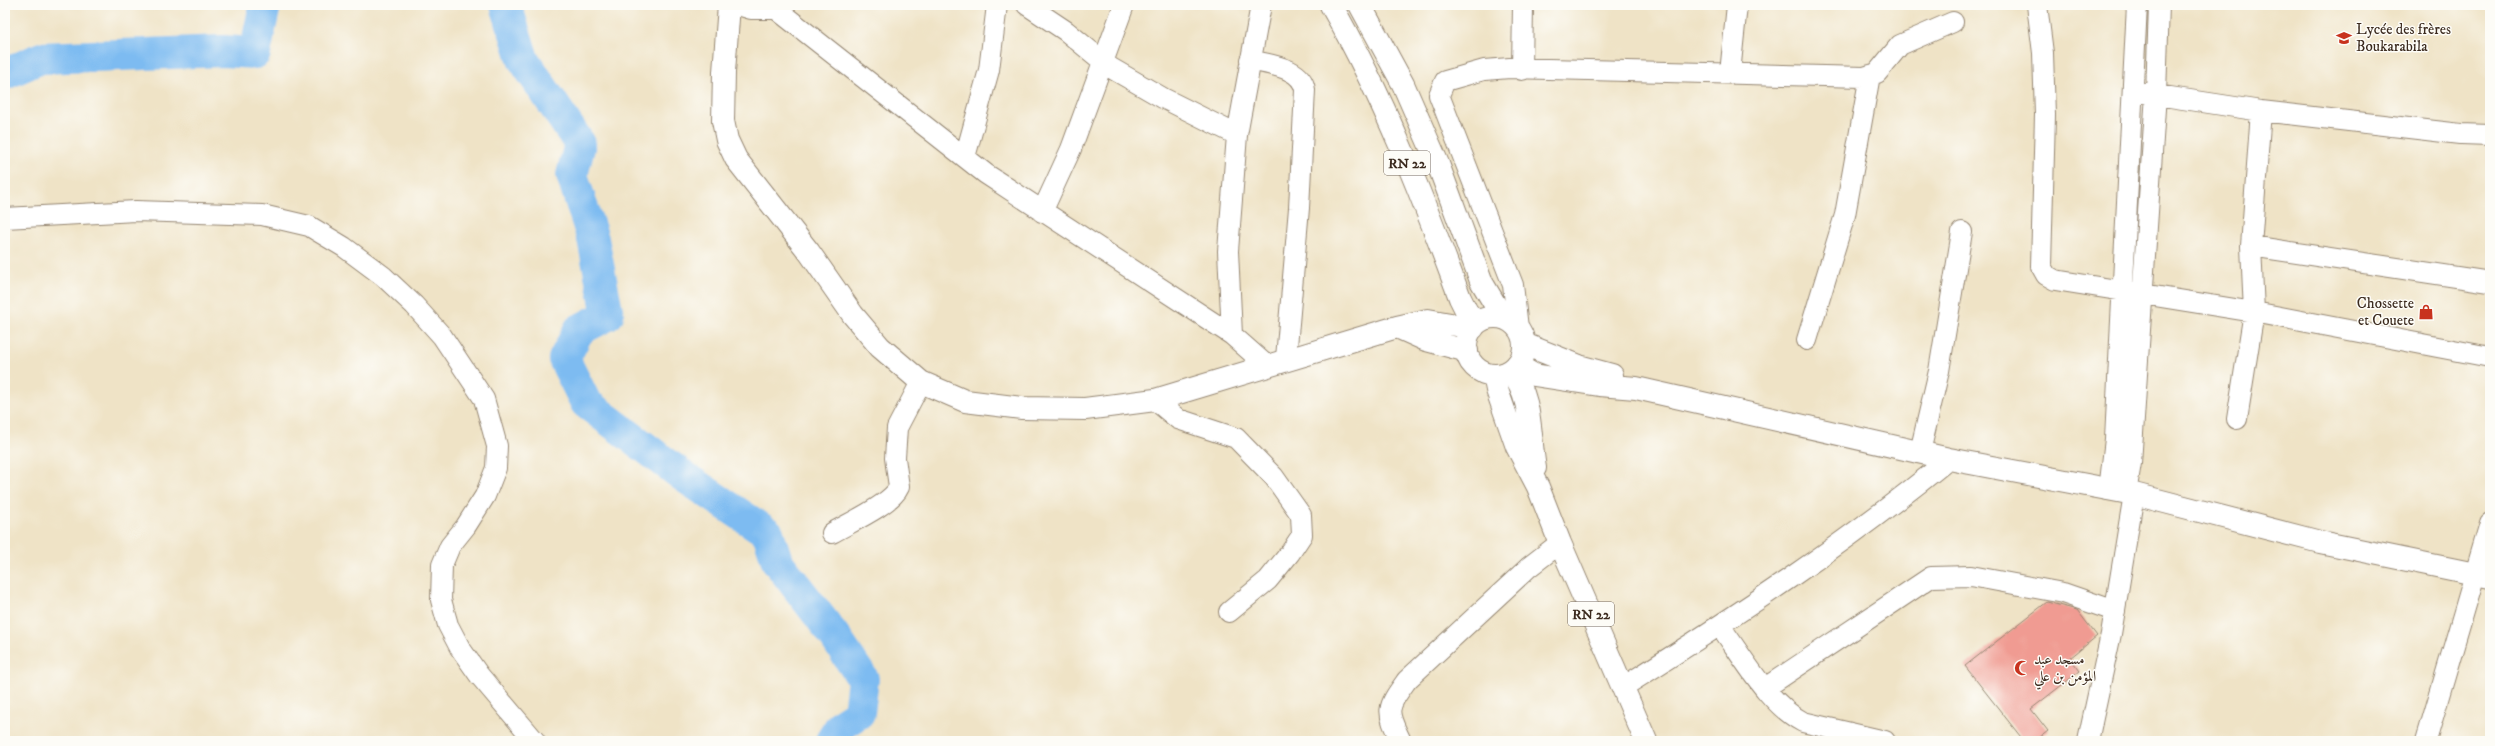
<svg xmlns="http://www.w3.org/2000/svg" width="2495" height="746" font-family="'IM FELL DW Pica',Amiri,serif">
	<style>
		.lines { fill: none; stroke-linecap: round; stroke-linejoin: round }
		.river { stroke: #7dbbf1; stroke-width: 32 }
		.building { fill: #f09b92 }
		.street-casing { stroke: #958672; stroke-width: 22 }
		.secondary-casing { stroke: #958672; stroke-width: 24 }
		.primary-casing { stroke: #958672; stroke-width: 24 }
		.street { stroke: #fff; stroke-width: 20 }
		.secondary { stroke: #fff; stroke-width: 22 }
		.primary { stroke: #fff; stroke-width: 22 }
		.labels { text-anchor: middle; stroke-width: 3; stroke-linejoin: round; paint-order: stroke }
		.shield { fill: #fdfcf7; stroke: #75695f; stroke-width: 1 }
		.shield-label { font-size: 14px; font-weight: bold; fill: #3b2a1e }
		.poi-label { font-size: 15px; fill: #3b2a1e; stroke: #fdfcf7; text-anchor: start }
	</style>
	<rect width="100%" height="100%" fill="#fdfcf7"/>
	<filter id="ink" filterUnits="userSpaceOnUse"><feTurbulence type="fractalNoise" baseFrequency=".025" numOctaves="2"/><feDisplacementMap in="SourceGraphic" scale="8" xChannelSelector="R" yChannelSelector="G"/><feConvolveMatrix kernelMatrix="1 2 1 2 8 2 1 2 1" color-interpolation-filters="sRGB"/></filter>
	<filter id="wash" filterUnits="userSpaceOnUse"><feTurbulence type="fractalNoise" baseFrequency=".012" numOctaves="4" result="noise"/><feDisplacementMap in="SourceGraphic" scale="16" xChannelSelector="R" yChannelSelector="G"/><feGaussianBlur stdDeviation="0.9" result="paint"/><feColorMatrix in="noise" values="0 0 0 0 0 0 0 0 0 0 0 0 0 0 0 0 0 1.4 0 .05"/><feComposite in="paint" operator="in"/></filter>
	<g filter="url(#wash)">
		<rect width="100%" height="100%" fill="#efe3c6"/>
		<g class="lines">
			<path class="river" d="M506 5 523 59 580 144 572 175 593 239 608 315 579 330 564 359 586 403 683 476 768 533 777 561 833 634 863 679 859 713 842 724 831 741
				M5 74 41 58 223 51 255 53 265 5"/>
		</g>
		<g id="blocks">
			<path class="building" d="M2047 602 2077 610 2097 636 2070 658 2080 671 2031 709 2048 731 2035 741H2024L1965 666Z"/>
		</g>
	</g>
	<g filter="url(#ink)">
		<use href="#blocks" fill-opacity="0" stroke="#958672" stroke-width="1"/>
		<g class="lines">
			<g class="street-casing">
				<path id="street" d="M738 5 751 9H773
					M771 5 986 174 1232 335 1266 365
					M1027 5 1066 31 1111 68 1163 98 1237 135
					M2037 5 2043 53 2045 115 2041 266 2046 275 2055 280 2254 312 2490 357
					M1250 60C1269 65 1302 67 1305 90L1299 208 1286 358
					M1522 70 1523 5
					M1730 73 1737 5
					M2144 93 2261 111 2461 134 2490 135
					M965 157 989 70 997 5
					M1042 212 1071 149 1124 5
					M5 218 136 211 262 215 309 226 344 247 383 276 414 305 442 336 484 399 497 446 496 468 485 496 466 526 450 546 442 565 441 600 448 625 460 648 479 675 535 741
					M2251 246 2490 282
					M1518 328 1513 285 1439 95 1445 81 1484 70 1510 68 1864 77 1877 73 1900 45 1953 22
					M1232 335 1228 251 1237 135 1261 5
					M1807 340 1845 215 1870 75
					M1155 400 1178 419 1236 438 1274 477 1301 515 1302 535 1290 553 1268 580 1229 612
					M2237 419 2254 312 2251 246 2261 111
					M1920 452 1939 371 1962 232
					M2109 490 2115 439 2137 5
					M2126 493 2131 463 2156 94 2159 5
					M832 533C849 523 892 504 899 487L895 458 897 428 921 382
					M1720 626C1743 657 1769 705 1803 722L1885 741
					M1623 687C1736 616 1847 543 1949 459
					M1765 688 1931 577 1971 576 2063 593 2115 611
					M1401 741C1385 709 1387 708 1407 680L1529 567 1560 543
					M2088 741 2111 634 2134 494
					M2426 741 2490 523"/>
			</g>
			<g class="secondary-casing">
				<path id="secondary" d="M729 5 724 72 723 121 727 140 736 159 809 252 853 315 880 347 921 382 965 401 1022 408 1085 409 1155 400 1397 327 1428 320 1473 328
					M1397 327 1426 340 1467 351
					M1524 344 1579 366 1612 375
					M1517 365 1534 375 1599 385 1636 388 1949 459 2134 494 2320 542 2490 577"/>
			</g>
			<g class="primary-casing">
				<path id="primary" d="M1331 5C1384 98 1423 198 1460 298L1467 312 1477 323
					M1360 5 1403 84 1438 164 1481 281 1503 318
					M1466 346a29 29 0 1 1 58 0a29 29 0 1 1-58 0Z
					M1510 371C1533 397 1529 435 1535 468
					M1494 375 1497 390 1517 447 1538 487 1560 543 1646 741"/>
			</g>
			<use href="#street" class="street"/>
			<use href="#secondary" class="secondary"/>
			<use href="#primary" class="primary"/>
		</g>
	</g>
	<defs>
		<g id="school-bare" transform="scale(1.2)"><path d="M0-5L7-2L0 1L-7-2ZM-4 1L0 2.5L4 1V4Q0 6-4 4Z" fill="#c8321e" stroke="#fdfcf7" stroke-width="2.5" paint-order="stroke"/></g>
		<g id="shop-bare" transform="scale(1.2)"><path d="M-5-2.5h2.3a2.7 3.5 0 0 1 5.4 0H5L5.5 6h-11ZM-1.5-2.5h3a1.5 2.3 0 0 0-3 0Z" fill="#c8321e" stroke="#fdfcf7" stroke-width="2.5" paint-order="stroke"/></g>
		<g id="mosque-bare" transform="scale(1.2)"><path d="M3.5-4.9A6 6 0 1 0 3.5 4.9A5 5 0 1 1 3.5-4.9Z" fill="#c8321e" stroke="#fdfcf7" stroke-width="2.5" paint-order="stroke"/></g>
	</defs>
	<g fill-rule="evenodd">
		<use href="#school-bare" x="2344" y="38"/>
		<use href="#shop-bare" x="2426" y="312"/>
		<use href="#mosque-bare" x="2022" y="668"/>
	</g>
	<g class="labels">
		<g class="shield">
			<rect x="1384" y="151" width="46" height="24" rx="3"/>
			<rect x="1568" y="602" width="46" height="24" rx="3"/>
		</g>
		<g class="shield-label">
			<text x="1407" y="168">RN 22</text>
			<text x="1591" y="619">RN 22</text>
		</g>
		<g class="poi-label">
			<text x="2356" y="34">Lycée des frères<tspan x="2356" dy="17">Boukarabila</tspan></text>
			<text x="2414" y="308" text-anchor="end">Chossette<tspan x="2414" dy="17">et Couete</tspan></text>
			<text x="2034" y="664">مسجد عبد<tspan x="2034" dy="17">المؤمن بن علي</tspan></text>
		</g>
	</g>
	<rect width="2495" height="746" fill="none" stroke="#fdfcf7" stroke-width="20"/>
</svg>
